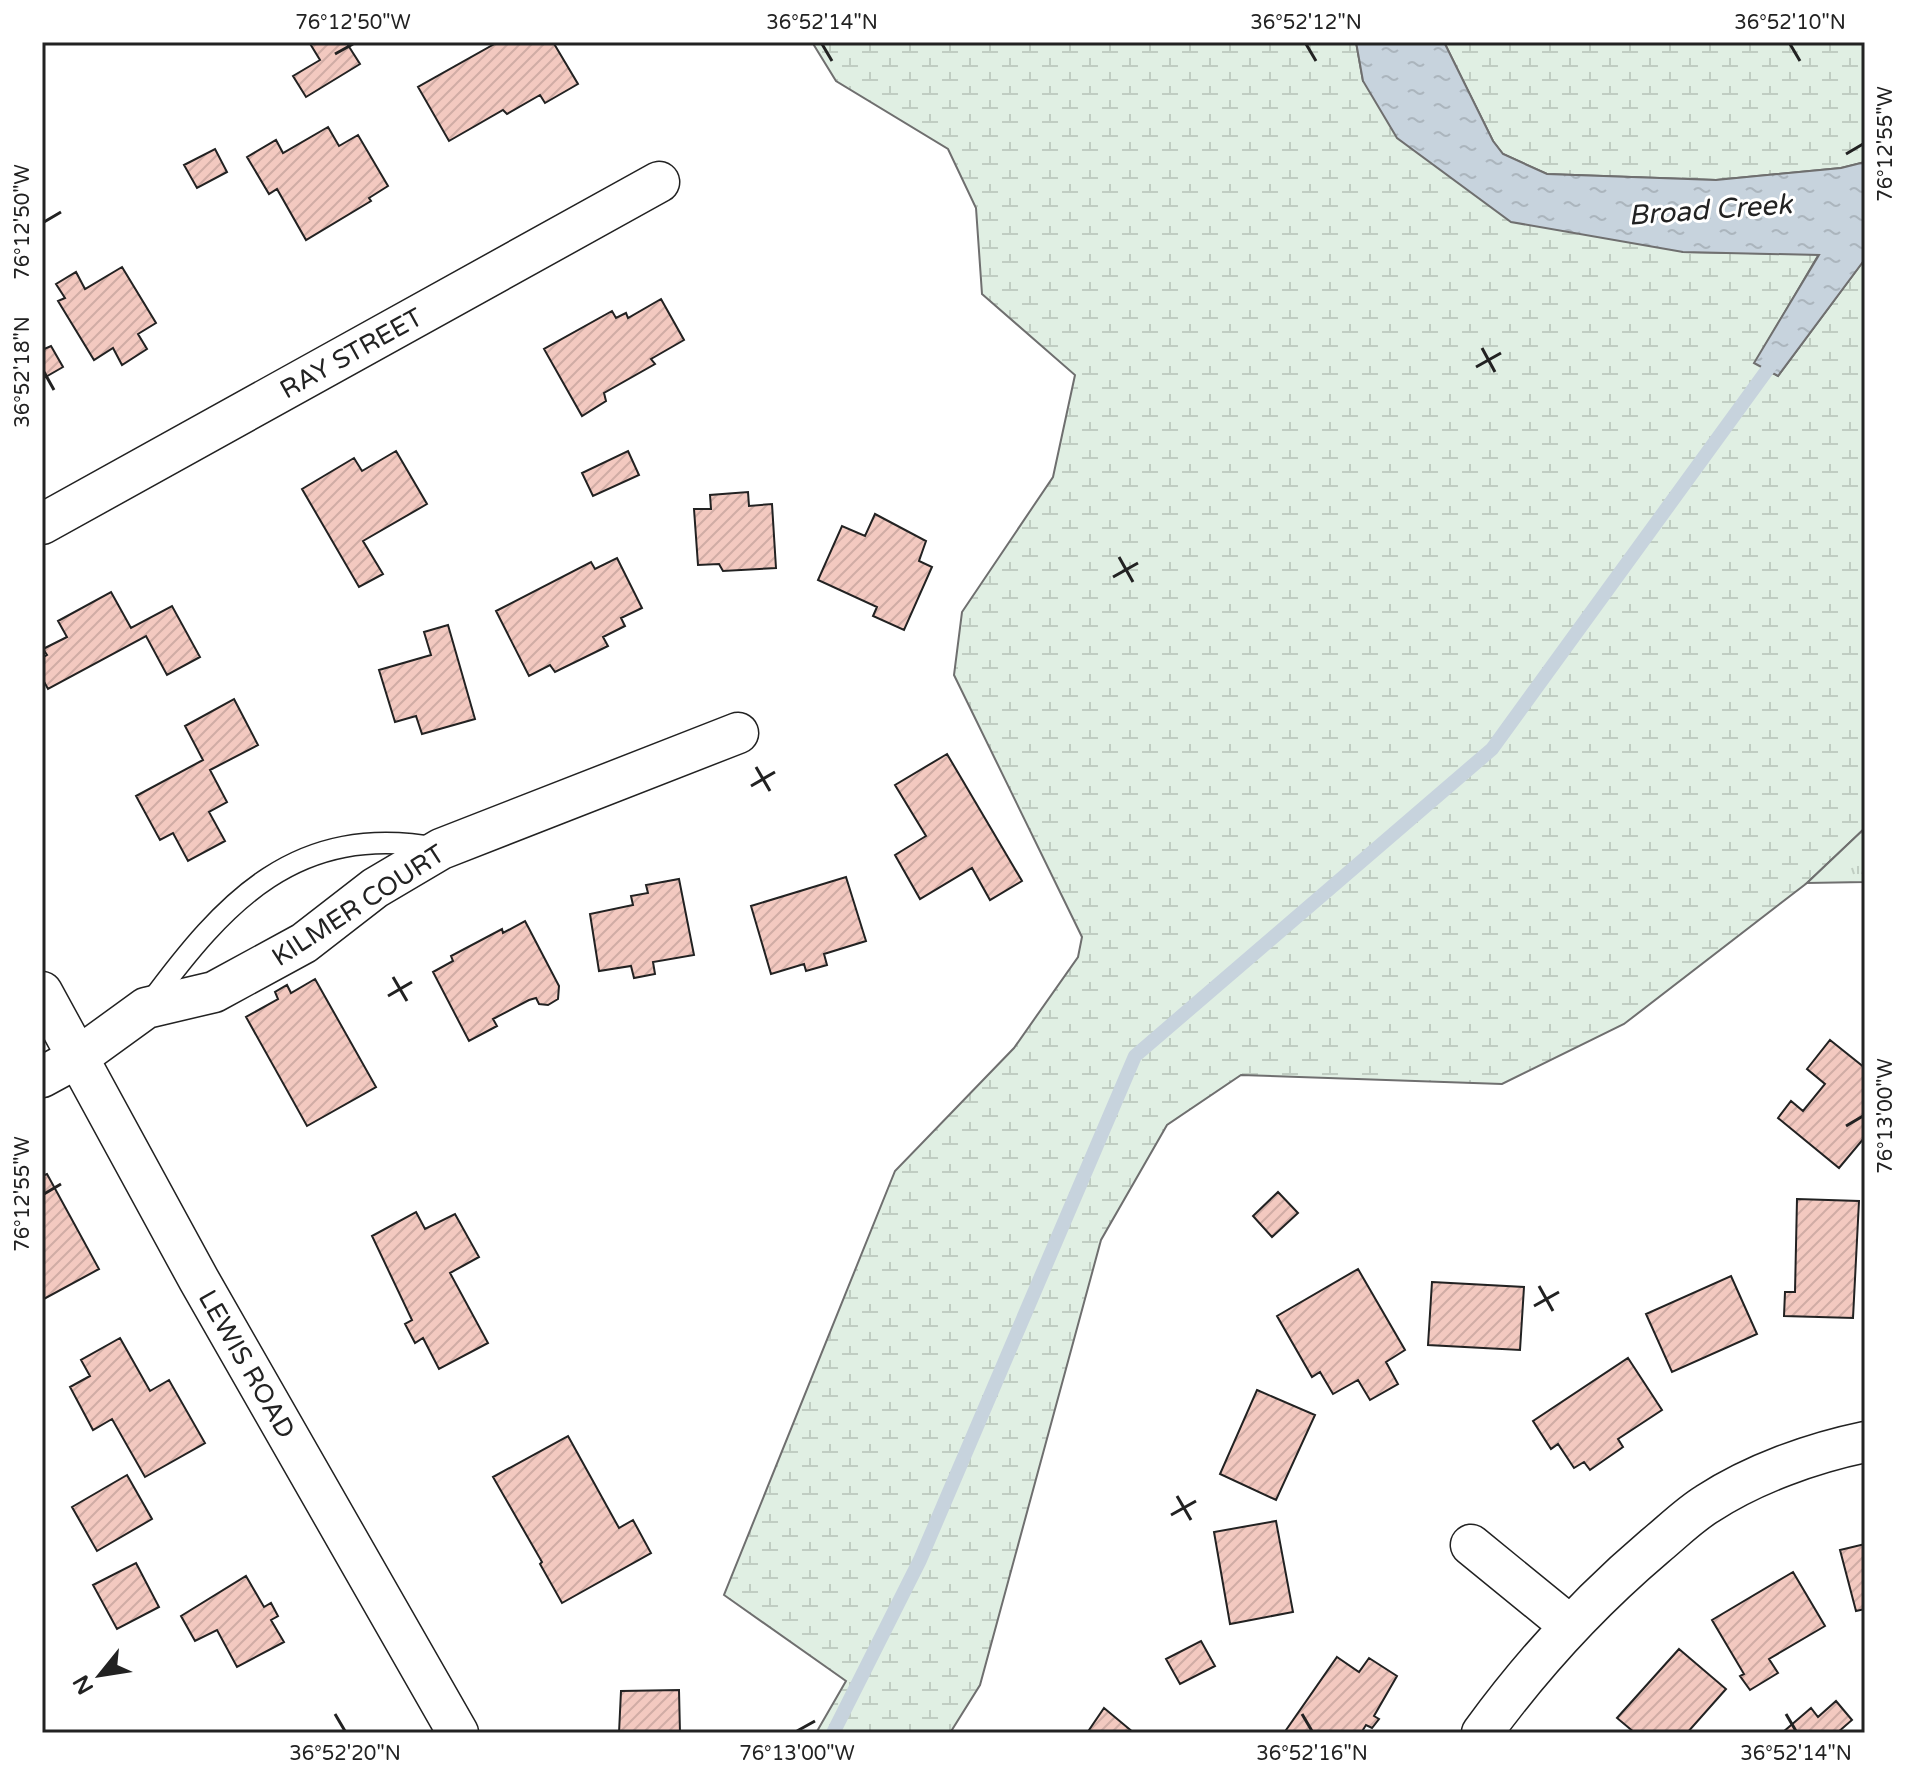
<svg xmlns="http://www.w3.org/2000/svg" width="1907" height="1775" font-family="'Varela Round',sans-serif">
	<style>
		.wetland { fill: url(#wetland-marsh); stroke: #6f6f6f; stroke-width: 2 }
		.park { fill: url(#park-tufts); stroke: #6f6f6f; stroke-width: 2 }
		.water { fill: url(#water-ripples); stroke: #6f6f6f; stroke-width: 2 }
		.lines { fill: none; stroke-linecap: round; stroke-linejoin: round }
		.stream { stroke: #c7d3dd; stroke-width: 14 }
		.building { fill: url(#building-hatch); stroke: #222; stroke-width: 2 }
		.lane-casing { stroke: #222; stroke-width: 23 }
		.street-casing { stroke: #222; stroke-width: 43 }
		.lane { stroke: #fff; stroke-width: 20 }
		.street { stroke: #fff; stroke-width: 40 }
		.ticks { fill: none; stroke: #222; stroke-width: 3 }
		.labels { text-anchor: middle; stroke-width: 6; stroke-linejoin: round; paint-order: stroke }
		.street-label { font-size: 26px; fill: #222; stroke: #fff }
		.water-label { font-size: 28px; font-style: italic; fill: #222; stroke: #fff }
		.neatline { fill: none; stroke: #222; stroke-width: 3 }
		.ticks-label { font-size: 20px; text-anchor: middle; fill: #222 }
	</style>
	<defs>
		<pattern id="wetland-marsh" width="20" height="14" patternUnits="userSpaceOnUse" patternTransform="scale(2)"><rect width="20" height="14" fill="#e0efe3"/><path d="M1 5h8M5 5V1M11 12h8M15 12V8" fill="none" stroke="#c0cdc2"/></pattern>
		<pattern id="park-tufts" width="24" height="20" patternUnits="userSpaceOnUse" patternTransform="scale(2)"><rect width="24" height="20" fill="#e0efe3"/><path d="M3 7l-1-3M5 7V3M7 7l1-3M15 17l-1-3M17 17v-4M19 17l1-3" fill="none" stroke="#c0cdc2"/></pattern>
		<pattern id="water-ripples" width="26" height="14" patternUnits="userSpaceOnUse" patternTransform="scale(2)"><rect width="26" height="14" fill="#c7d3dd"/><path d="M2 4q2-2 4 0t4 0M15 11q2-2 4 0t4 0" fill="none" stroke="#abb5bd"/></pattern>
		<pattern id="building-hatch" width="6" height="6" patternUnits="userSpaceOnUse" patternTransform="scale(2)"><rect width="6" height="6" fill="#f3c9c0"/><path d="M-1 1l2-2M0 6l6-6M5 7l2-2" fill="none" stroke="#d0aca5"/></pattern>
	</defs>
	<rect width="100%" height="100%" fill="#fff"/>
	<path class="wetland" d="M812 42H1356L1363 81 1683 252 1819 254 1755 363 1778 376 1865 259V828L1807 883 1624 1024 1502 1084 1241 1075 1167 1125 1101 1240 980 1685 950 1733H816L846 1681 724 1595 895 1171 1014 1048 1078 957 1082 937 954 675 962 612 1053 477 1075 375 982 294 976 208 948 149 836 81Z
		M1444 42H1865V162L1841 168 1716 180 1547 174 1503 154 1493 141Z"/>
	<path class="park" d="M1865 828V882L1807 883Z"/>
	<path class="water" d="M1356 42H1444L1493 141 1503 154 1547 174 1716 180 1841 168 1865 162V259L1778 376 1754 363 1819 255 1683 252 1511 222 1397 138 1363 81Z"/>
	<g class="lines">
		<path class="stream" d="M833 1733 920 1560 1135 1056 1492 749 1778 355"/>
	</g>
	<path class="building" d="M309 42H346L360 64 306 97 293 76 320 60Z
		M498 42H553L578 84 545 103 540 95 507 114 503 110 449 141 418 87Z
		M328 127 339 146 358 135 388 186 369 198 371 201 306 240 277 189 269 194 247 157 276 140 283 153Z
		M215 149 227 172 197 188 184 165Z
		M122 267 156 323 138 334 147 349 122 365 113 348 94 360 58 301 65 298 56 284 76 272 85 289Z
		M661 299 684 340 651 359 655 364 604 393 606 401 582 416 544 349 612 311 616 318 626 313 628 318Z
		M51 346 63 367 42 379V350Z
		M396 451 427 504 363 541 383 574 359 587 302 489 354 458 362 471Z
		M628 451 639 475 593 496 582 473Z
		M748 492 749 506 772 504 776 568 723 571 719 564 698 565 694 509H711L710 495Z
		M875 514 926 541 919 561 932 567 904 630 873 616 877 607 818 580 842 526 865 536Z
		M617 558 642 608 621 618 625 626 603 637 608 646 555 672 550 665 529 676 496 611 591 562 595 569Z
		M111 592 131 628 172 606 200 657 167 675 146 636 48 689 42 678V658L47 655 43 649 67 637 58 621Z
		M448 625 475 719 422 734 416 716 395 722 379 670 431 655 424 632Z
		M234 699 258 745 210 770 227 802 209 812 225 841 188 861 173 833 160 840 136 796 203 760 185 726Z
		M947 754 1022 881 990 900 972 868 920 899 895 855 926 836 895 785Z
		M846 877 866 941 824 954 827 965 806 971 804 964 771 974 751 906Z
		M679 879 694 955 653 962 655 974 634 978 631 966 599 971 590 914 633 905 631 896 648 893 646 885Z
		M525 921 559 986 558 999 548 1005 539 1004 536 998 529 1000 493 1019 497 1026 469 1041 433 972 453 961 451 956 502 929 503 933Z
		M315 979 376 1087 307 1126 246 1017 278 999 275 992 287 985 291 993Z
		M1830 1040 1865 1068V1137L1839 1168 1778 1118 1791 1101 1803 1111 1825 1084 1807 1069Z
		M47 1174 99 1269 42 1300V1176Z
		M1278 1192 1298 1213 1272 1237 1253 1216Z
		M1797 1199 1859 1201 1853 1318 1784 1316 1785 1292H1795Z
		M416 1212 425 1229 455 1214 479 1257 450 1273 488 1343 439 1369 423 1338 415 1343 405 1324 412 1320 372 1236Z
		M1358 1269 1405 1350 1386 1362 1398 1384 1370 1400 1358 1380 1333 1394 1320 1372 1312 1377 1277 1316Z
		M1731 1276 1757 1334 1672 1372 1646 1314Z
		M1432 1282 1524 1287 1520 1350 1428 1345Z
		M120 1338 150 1391 169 1380 205 1443 145 1477 112 1419 93 1430 70 1387 90 1376 81 1360Z
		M1628 1358 1662 1410 1618 1439 1623 1447 1590 1470 1584 1462 1574 1468 1558 1444 1551 1449 1533 1421Z
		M1257 1390 1315 1415 1276 1500 1220 1474Z
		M568 1436 619 1528 633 1520 651 1553 562 1603 540 1564 542 1562 493 1477Z
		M127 1475 152 1519 97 1551 72 1507Z
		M1276 1521 1293 1612 1230 1624 1214 1532Z
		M1865 1544V1609L1856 1611 1840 1550Z
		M136 1563 159 1607 117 1629 93 1585Z
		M1793 1572 1825 1626 1769 1659 1778 1673 1750 1690 1740 1676 1744 1674 1712 1620Z
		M246 1576 264 1607 271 1603 278 1616 271 1620 284 1642 237 1667 217 1630 195 1641 181 1616Z
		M1201 1641 1215 1666 1180 1684 1166 1659Z
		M1679 1649 1726 1689 1687 1733H1635L1617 1718Z
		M1337 1657 1359 1672 1369 1658 1397 1676 1374 1716 1379 1719 1372 1728 1366 1725 1361 1733H1284Z
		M679 1690 680 1733H619L621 1691Z
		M1836 1701 1852 1720 1837 1733 1783 1732 1811 1708 1818 1717Z
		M1104 1708 1134 1733H1087Z"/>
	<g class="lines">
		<g class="lane-casing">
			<path id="lane" d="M149 1004C225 901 296 822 438 848"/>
		</g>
		<g class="street-casing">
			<path id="street" d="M42 524 659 182
				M42 992 199 1280 458 1733
				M42 1077 77 1058 146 1008 214 992 304 943 375 888 441 849 738 733
				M1471 1545 1569 1625
				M1482 1733C1533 1663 1589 1602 1655 1546 1672 1532 1689 1515 1707 1504 1753 1474 1812 1453 1865 1442"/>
		</g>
		<use href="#lane" class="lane"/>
		<use href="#street" class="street"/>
	</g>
	<path class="ticks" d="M822 44 832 61M1306 44 1316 61M1790 44 1800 61M335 54 353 44M1846 154 1863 144M44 222 61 212M1482 348 1495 372M1476 367 1501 353M44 372 54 390M1119 557 1133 582M1113 577 1138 563M756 767 770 791M751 786 775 772M393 977 407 1001M388 996 412 982M1846 1126 1863 1116M44 1194 61 1184M1539 1286 1553 1311M1534 1306 1559 1292M1177 1496 1191 1520M1171 1515 1196 1501M335 1714 345 1731M1302 1714 1312 1731M1786 1714 1796 1731M797 1731 815 1721"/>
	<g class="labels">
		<g class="street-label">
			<text transform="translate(351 353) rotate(-29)" y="9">RAY STREET</text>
			<text transform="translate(358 905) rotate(-33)" y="9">KILMER COURT</text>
			<text transform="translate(247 1364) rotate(60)" y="9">LEWIS ROAD</text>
		</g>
		<g class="water-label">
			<text transform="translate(1710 209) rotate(-4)" y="10">Broad Creek</text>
		</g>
	</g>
	<rect width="1907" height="1775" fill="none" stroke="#ffffff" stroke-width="88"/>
	<g transform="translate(100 1675) rotate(240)" stroke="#ffffff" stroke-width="6" paint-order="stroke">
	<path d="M0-6L14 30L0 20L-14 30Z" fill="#222222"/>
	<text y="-12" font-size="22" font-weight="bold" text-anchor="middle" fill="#222222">N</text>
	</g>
	<rect x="44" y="44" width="1819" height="1687" class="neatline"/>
	<g class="ticks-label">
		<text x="353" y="29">76°12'50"W</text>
		<text x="822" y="29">36°52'14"N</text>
		<text x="1306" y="29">36°52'12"N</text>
		<text x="1790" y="29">36°52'10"N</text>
		<text transform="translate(1885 144) rotate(-90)" y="7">76°12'55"W</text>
		<text transform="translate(22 222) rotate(-90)" y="7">76°12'50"W</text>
		<text transform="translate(22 372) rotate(-90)" y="7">36°52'18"N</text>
		<text transform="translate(1885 1116) rotate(-90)" y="7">76°13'00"W</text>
		<text transform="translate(22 1194) rotate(-90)" y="7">76°12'55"W</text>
		<text x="345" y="1760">36°52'20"N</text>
		<text x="797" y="1760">76°13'00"W</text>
		<text x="1312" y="1760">36°52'16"N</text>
		<text x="1796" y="1760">36°52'14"N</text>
	</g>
</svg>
